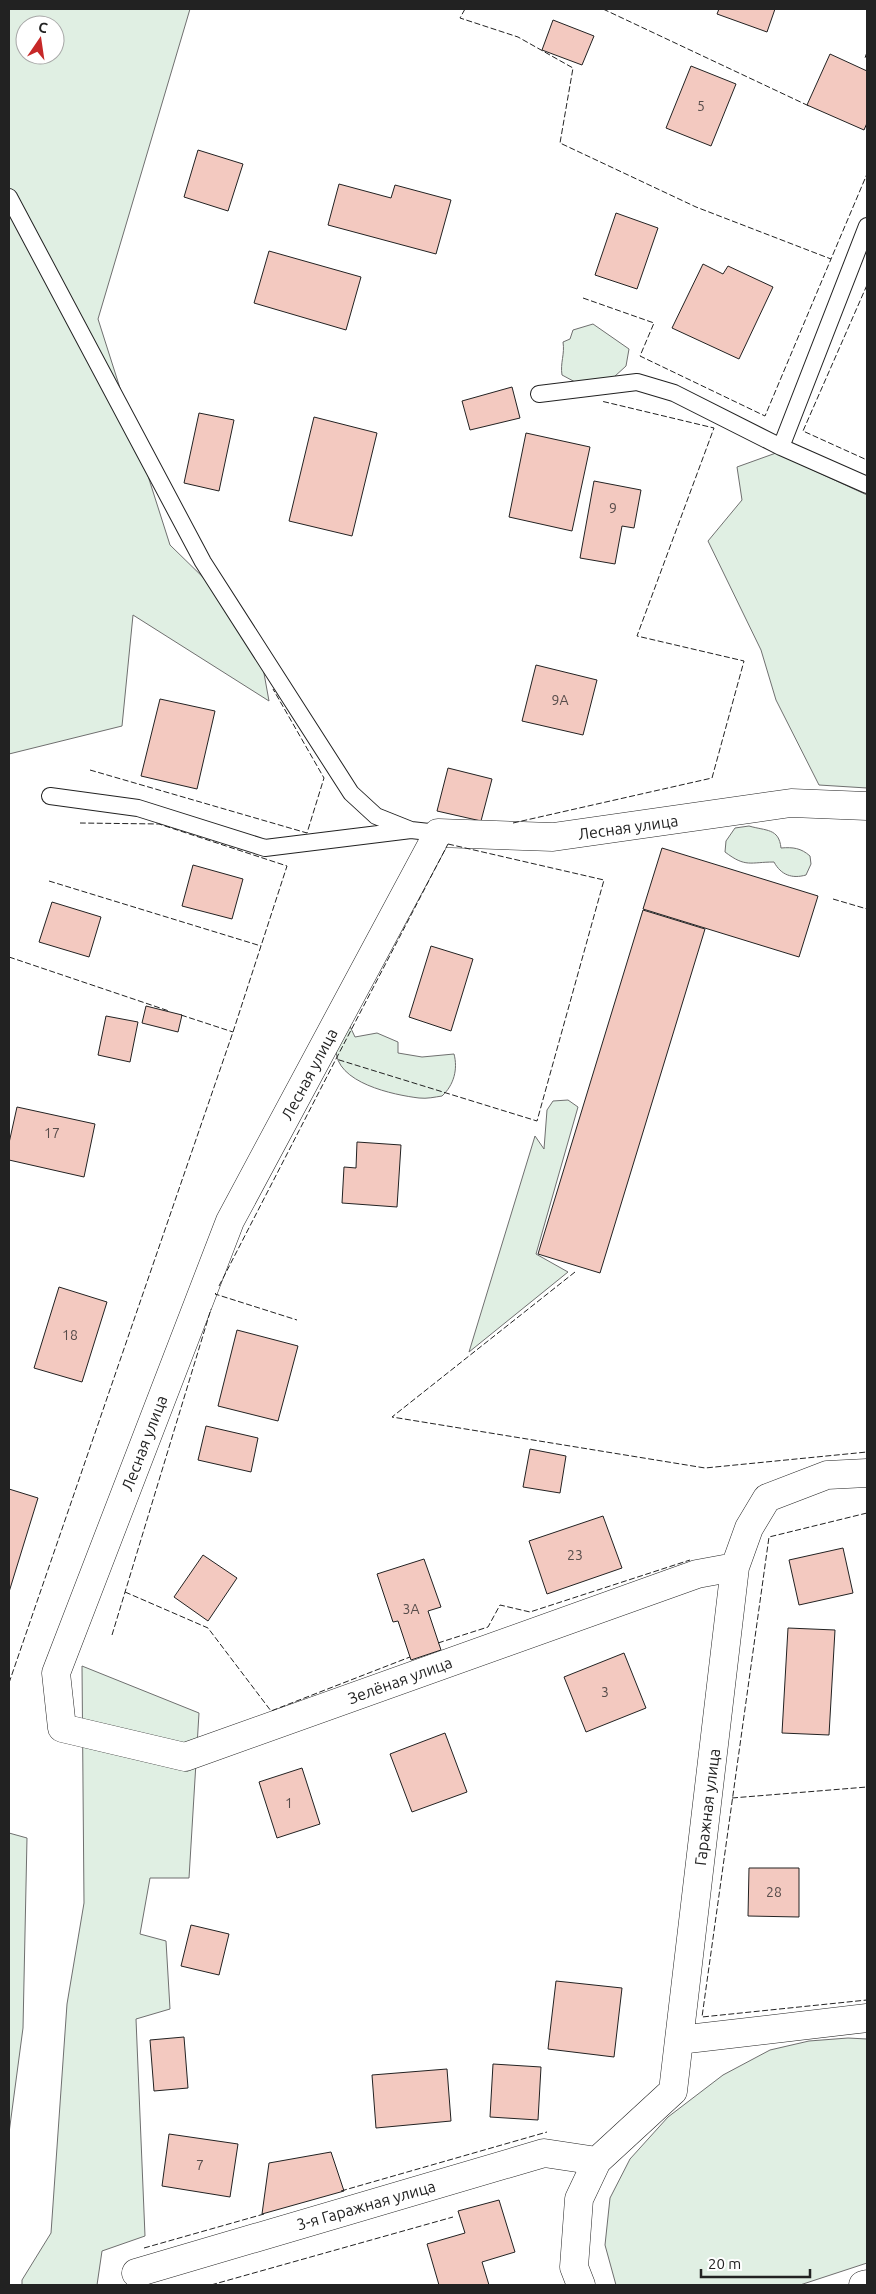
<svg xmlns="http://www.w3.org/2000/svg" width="876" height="2294" font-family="Ubuntu,sans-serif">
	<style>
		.green { fill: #e0efe3; stroke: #6f6f6f; fill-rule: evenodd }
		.building { fill: #f3c9c0; stroke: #222 }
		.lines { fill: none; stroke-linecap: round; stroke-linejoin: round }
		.lane-casing { stroke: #222; stroke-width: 18 }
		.street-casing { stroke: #222; stroke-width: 29 }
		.lane { stroke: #fff; stroke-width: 16 }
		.street { stroke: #fff; stroke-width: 28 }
		.fence { stroke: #222; stroke-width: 1; stroke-dasharray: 6 2.5; stroke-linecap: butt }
		.labels { text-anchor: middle; stroke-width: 4; stroke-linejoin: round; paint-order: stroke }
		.number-label { font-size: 14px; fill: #564c4a }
		.street-label { font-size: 16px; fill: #222; stroke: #fff }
	</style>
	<rect width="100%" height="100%" fill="#fff"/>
	<path class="green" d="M9 9H190L98 319 170 545 256 629 269 701 133 615 122 726 9 754ZM25 25H55V55H25Z
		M593 324 629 349 626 366 614 377 577 383 562 375C560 363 565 354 563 342L570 339 573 330Z
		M776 453 867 495V788L819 785 776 700 761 650 708 541 742 500 737 467Z
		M749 826C766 831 779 828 781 848 793 847 801 848 810 856L811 864 806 875C792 879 781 875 774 862 750 862 746 868 725 852L726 841 735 828Z
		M347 1020 355 1037 377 1033 398 1042V1053L422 1057 454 1054C458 1069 454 1085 442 1096 435 1097 427 1099 419 1098 394 1095 335 1083 336 1049 336 1041 344 1028 347 1020Z
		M568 1100 578 1107 536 1254 568 1272 469 1352 535 1136 544 1149 547 1110 553 1101Z
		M82 1666 199 1713 189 1878H150L140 1934 166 1941 170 2009 136 2019 145 2236 102 2251 97 2285H22V2280L51 2233 67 2004 84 1903Z
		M9 1833 27 1838 23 2028 9 2133Z
		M848 2038 867 2039V2263L800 2285H616L605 2245 610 2198 630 2159 668 2117 723 2075 770 2050 809 2041Z"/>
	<path class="building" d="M719 9H775L767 32 717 14Z
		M553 20 594 36 582 65 542 50Z
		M830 54 867 71V123L864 130 807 105Z
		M691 66 736 84 711 146 666 128Z
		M198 150 243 164 228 211 184 197Z
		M339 184 391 198 395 185 451 200 436 254 328 225Z
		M616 213 658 228 637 289 595 275Z
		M269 251 361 277 346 330 254 303Z
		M703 264 723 274 728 266 773 287 739 359 672 328Z
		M512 387 520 418 470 430 462 401Z
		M199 413 234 420 219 491 184 483Z
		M314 417 377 433 352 536 289 521Z
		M526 433 590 447 572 531 509 517Z
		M594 481 641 490 634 528 622 526 615 564 580 558Z
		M536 665 597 680 583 735 522 721Z
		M160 699 215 711 197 789 141 776Z
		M448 768 492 779 481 821 437 811Z
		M662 848 818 896 799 957 643 909Z
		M193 865 243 879 232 919 182 906Z
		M52 902 101 917 89 957 39 942Z
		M643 910 705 929 600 1273 538 1254Z
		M431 946 473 959 451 1031 409 1017Z
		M146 1006 182 1015 178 1032 142 1023Z
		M106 1016 138 1022 130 1062 98 1055Z
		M17 1107 95 1124 84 1177 9 1160V1143Z
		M357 1142 401 1145 397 1207 342 1203 344 1167 356 1168Z
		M59 1287 107 1302 82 1382 34 1368Z
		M237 1330 298 1346 278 1421 218 1406Z
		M206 1426 258 1438 251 1472 198 1460Z
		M530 1449 566 1456 560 1493 523 1487Z
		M9 1489 38 1498 9 1592Z
		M603 1516 622 1568 547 1594 529 1541Z
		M843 1548 853 1593 799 1605 789 1560Z
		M203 1555 237 1578 208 1621 174 1597Z
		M424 1559 441 1607 428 1611 441 1650 411 1660 398 1621 393 1622 377 1574Z
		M788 1628 835 1630 829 1735 782 1733Z
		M624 1653 646 1708 586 1732 564 1677Z
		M445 1733 467 1792 412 1812 390 1754Z
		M302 1768 320 1824 277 1838 259 1782Z
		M749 1868H799V1917L748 1916Z
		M191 1925 229 1934 219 1975 181 1966Z
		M556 1981 622 1988 614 2057 548 2049Z
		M184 2037 188 2088 154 2091 150 2040Z
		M493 2064 541 2067 538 2120 490 2117Z
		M447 2069 451 2121 376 2128 372 2075Z
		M169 2134 238 2144 230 2197 162 2186Z
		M331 2152 344 2191 262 2214 269 2163Z
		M499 2200 515 2252 482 2262 489 2285H439L427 2244 465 2233 458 2211Z"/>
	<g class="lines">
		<g class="lane-casing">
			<path id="lane" d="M9 197 203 562 351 793 376 816 411 830
				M539 394 637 382 674 393 781 447 867 485
				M781 447 867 226
				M50 796 138 808 265 848 411 830 438 833"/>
		</g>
		<g class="street-casing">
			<path id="street" d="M867 1473 827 1475 767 1498 749 1528 735 1567 679 2040 867 2018
				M735 1567 697 1574 185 1757 62 1728 56 1673 230 1221 438 833 553 837 791 803 867 806
				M136 2273 544 2153 597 2161
				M581 2285 574 2267 579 2199 597 2161 673 2091 679 2040
				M863 2285 867 2284"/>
		</g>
		<use href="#lane" class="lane"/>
		<use href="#street" class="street"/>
		<path class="fence" d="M465 9 460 18 518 37 573 68 560 143 696 207 831 259 867 174
			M603 9 809 106
			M867 52 865 58 867 59
			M867 285 803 431 867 460
			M583 298 654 323 640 356 765 416 831 259
			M90 770 307 833 324 778 273 689
			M513 823 712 778 744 661 637 636 714 428 601 401
			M448 844 604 880 537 1121 336 1059Z
			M49 881 261 946
			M833 899 867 909
			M9 957 169 1011
			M181 1015 233 1032
			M575 1272 392 1417 705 1468 867 1452
			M219 1286 336 1059
			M216 1293 215 1294 297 1320
			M867 1513 769 1537 702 2017 867 2000
			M125 1592 208 1628 271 1711 410 1657
			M112 1635 211 1309
			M438 1643 488 1627 500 1605 530 1612 690 1560
			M9 1683 233 1032 287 866 159 824 80 823
			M732 1798 867 1787
			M341 2191 547 2132
			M144 2248 264 2214
			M211 2285 453 2217"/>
	</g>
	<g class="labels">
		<g class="number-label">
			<text x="701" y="111">5</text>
			<text x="613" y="513">9</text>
			<text x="560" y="705">9А</text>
			<text x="52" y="1138">17</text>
			<text x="70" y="1340">18</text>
			<text x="575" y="1560">23</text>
			<text x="411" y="1614">3А</text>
			<text x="605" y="1697">3</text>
			<text x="289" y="1808">1</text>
			<text x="774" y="1897">28</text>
			<text x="200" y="2170">7</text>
		</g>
		<g class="street-label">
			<text transform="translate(628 827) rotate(-8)" y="6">Лесная улица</text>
			<text transform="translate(309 1074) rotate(-62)" y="6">Лесная улица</text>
			<text transform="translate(144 1443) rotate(-69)" y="6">Лесная улица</text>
			<text transform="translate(400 1680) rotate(-20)" y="6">Зелёная улица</text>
			<text transform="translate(707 1807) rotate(-83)" y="6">Гаражная улица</text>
			<text transform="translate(366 2205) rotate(-16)" y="6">3-я Гаражная улица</text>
		</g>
	</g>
	<rect width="876" height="2294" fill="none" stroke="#222222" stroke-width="20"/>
	<g transform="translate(40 40) rotate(13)"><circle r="24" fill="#ffffff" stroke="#a7a7a7"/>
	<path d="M0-4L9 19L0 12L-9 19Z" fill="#c62828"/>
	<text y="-8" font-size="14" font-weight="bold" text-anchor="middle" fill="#222222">С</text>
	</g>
	<path d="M701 2269v8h109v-8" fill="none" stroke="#222222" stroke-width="2.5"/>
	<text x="708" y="2269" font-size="15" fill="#222222" stroke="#ffffff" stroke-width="4" paint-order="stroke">20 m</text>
</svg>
